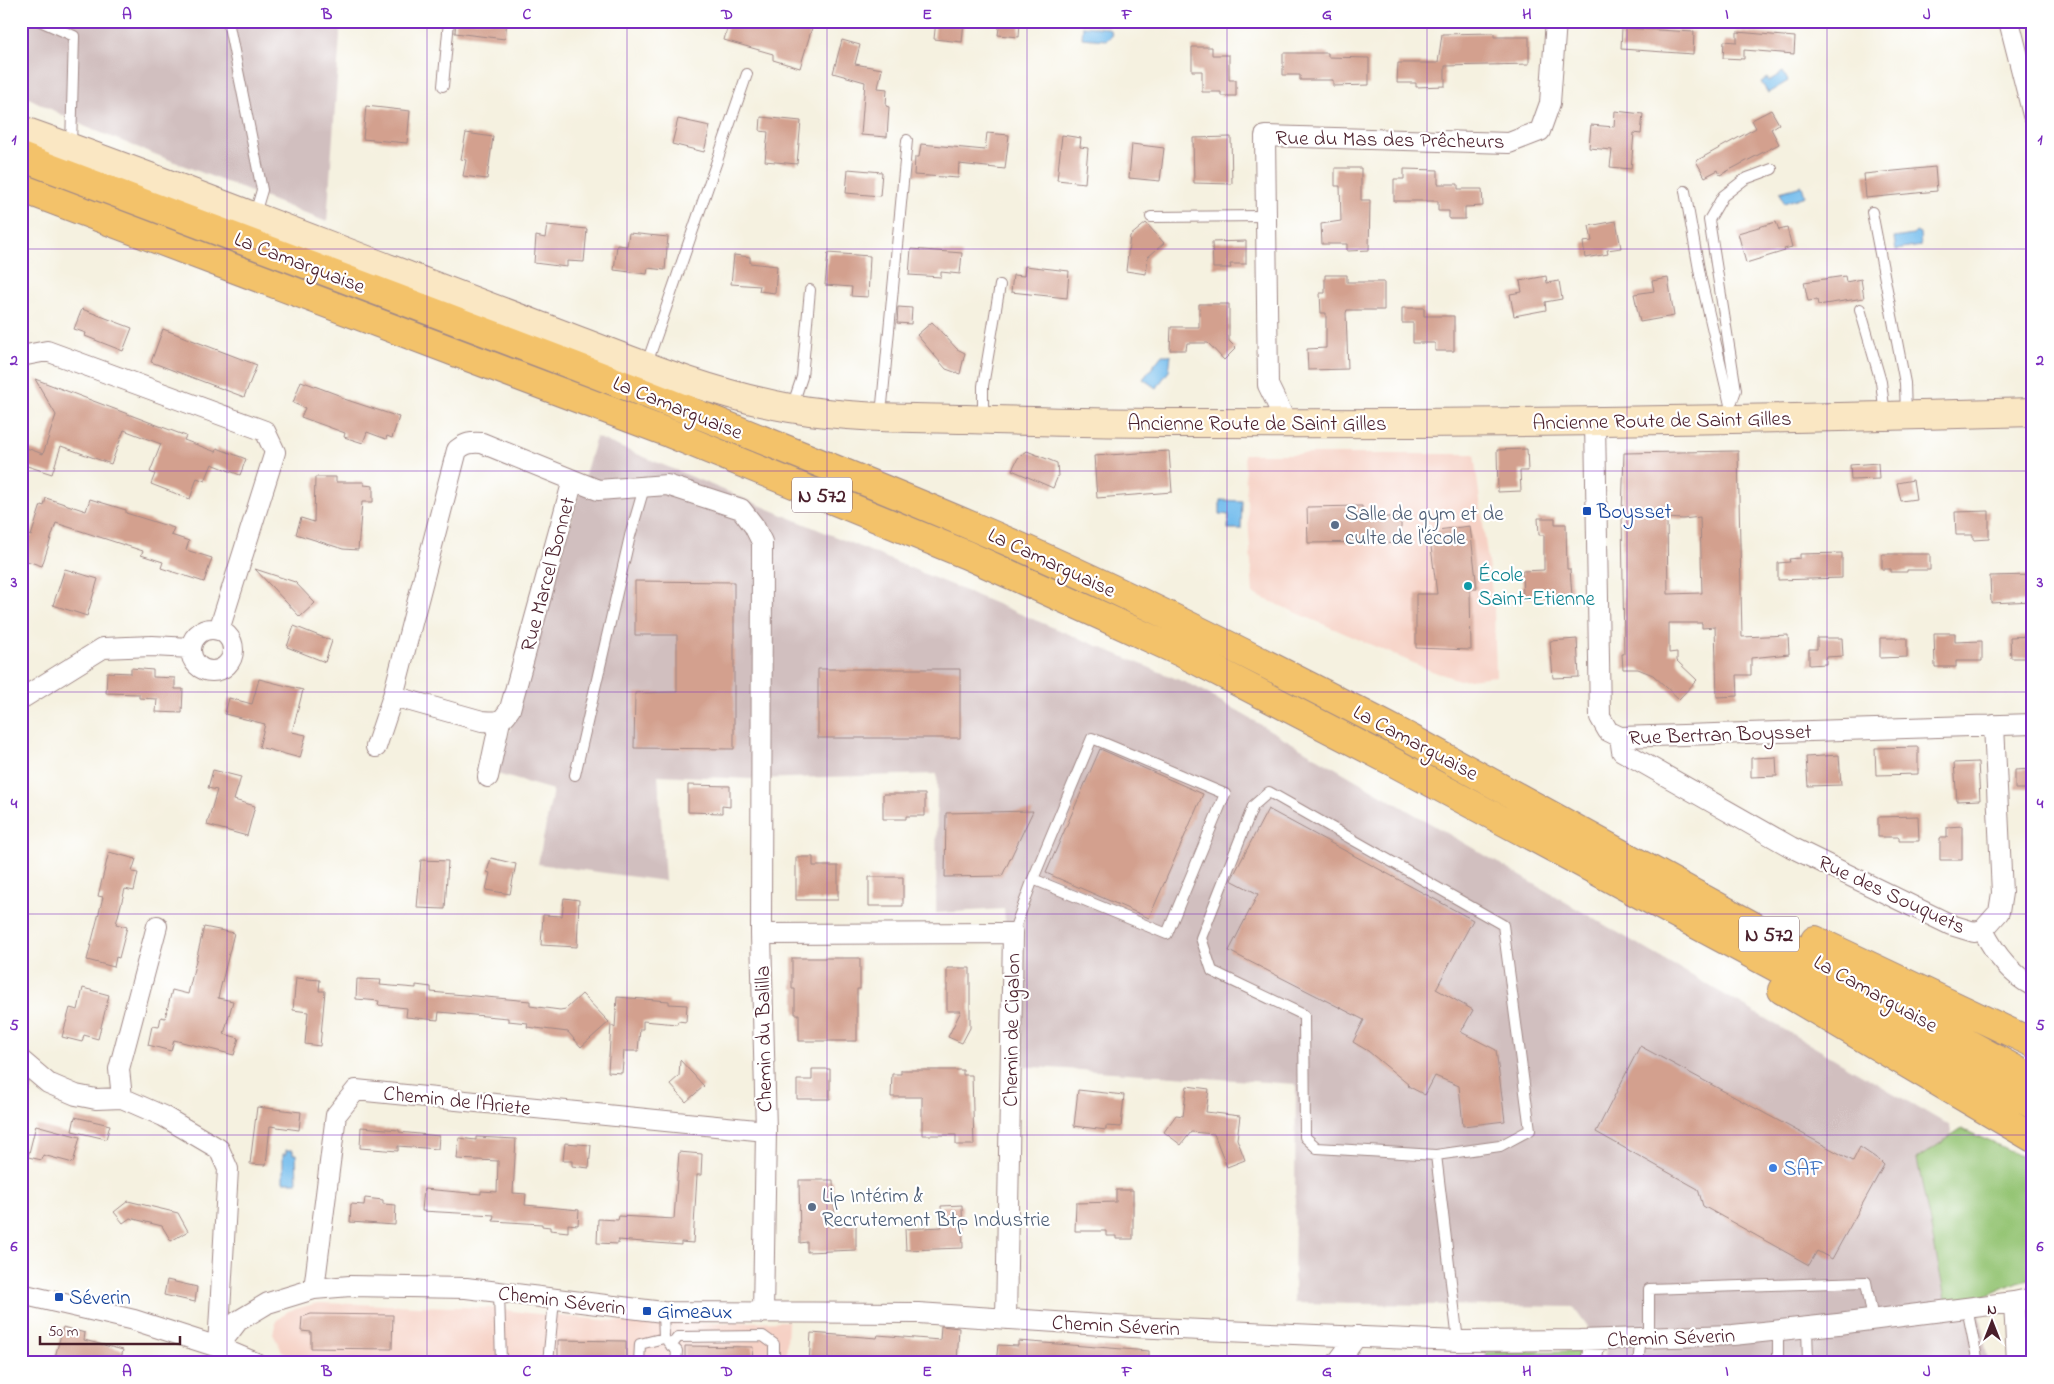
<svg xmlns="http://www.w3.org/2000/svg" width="2054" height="1384" font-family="'Indie Flower',sans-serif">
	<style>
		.built { fill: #f6d1c5 }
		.industrial { fill: #d1bfbf }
		.green { fill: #95c575; stroke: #707250 }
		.water { fill: #75bded; stroke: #606e8c }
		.building { fill: #d3a08e; fill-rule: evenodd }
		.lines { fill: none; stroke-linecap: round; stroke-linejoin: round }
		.lane-casing { stroke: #a08886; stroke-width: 12 }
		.street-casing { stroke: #a08886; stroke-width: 22 }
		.secondary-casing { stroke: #a08886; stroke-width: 30 }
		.highway-casing { stroke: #a08886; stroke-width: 30 }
		.lane { stroke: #fff; stroke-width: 10 }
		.street { stroke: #fff; stroke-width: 20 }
		.secondary { stroke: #fae7c3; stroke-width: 28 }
		.highway { stroke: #f3c26a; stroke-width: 28 }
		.grid { fill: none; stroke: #7b2cbf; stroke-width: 1; stroke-opacity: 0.55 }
		.transit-dot { fill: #1a4fb4; stroke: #fff; stroke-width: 2 }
		.service-dot { fill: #5c6f8a; stroke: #fff; stroke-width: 2 }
		.culture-dot { fill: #0f9aa8; stroke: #fff; stroke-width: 2 }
		.shop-dot { fill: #3f7fe0; stroke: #fff; stroke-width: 2 }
		.labels { text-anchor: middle; stroke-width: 4.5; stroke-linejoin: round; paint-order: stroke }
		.shield { fill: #fff; stroke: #80626b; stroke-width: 1 }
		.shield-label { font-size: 20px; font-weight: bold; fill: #4a1f2b }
		.street-label { font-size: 21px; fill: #4a1f2b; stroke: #fff }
		.transit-label { font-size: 21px; fill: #164399; stroke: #fff; text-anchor: start }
		.service-label { font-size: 21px; fill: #4e5e75; stroke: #fff; text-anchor: start }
		.culture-label { font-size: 21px; fill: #0d838f; stroke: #fff; text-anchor: start }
		.shop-label { font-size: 21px; fill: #366cbe; stroke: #fff; text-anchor: start }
		.neatline { fill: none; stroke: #7b2cbf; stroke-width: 2 }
		.grid-label { font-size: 16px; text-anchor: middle; font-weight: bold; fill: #7b2cbf }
	</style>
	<rect width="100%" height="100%" fill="#fff"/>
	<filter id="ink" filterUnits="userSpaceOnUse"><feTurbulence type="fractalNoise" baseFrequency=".02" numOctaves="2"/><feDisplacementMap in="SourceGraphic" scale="10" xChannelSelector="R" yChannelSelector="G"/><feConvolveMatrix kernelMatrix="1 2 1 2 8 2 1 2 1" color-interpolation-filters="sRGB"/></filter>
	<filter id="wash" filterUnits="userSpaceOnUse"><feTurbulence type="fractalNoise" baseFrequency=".0096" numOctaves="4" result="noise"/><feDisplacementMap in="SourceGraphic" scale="20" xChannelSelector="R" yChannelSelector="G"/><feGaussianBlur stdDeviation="1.12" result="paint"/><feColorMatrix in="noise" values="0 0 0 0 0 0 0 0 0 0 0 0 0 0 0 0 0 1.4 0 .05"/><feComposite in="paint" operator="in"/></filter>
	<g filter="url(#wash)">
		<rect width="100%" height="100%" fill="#f5f1e0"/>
		<path class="built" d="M1244 454H1474L1494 609 1496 676 1459 680 1432 671 1253 594Z
			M318 1303 490 1308 528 1313 646 1324 788 1321 786 1363H307L282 1351 273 1334 276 1321 288 1311Z"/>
		<path class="industrial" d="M21 21H341L327 222 86 127 21 94Z
			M596 437 1196 687 1950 1126 1988 1363H1603L1605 1351 1573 1307 1294 1303 1296 1084 1019 1066 1004 909 936 913 937 774 751 779 658 775 665 881 538 864 553 790 497 774Z"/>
		<path class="green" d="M1962 1129 2033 1161V1278L2017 1282 1990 1294 1946 1303 1917 1159Z
			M1578 1351 1581 1363H1485L1487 1352Z"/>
		<path class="water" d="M1083 26 1107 28 1111 31 1112 36 1106 40 1082 38Z
			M1783 72 1788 81 1768 93 1761 82 1767 78 1769 81Z
			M1802 186 1805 196 1784 203 1780 192Z
			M1916 232 1920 234 1921 246 1896 250 1894 238 1913 235Z
			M1162 355H1171L1169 371 1156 388 1143 379Z
			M1220 500 1242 501 1241 529H1228L1229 515 1220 514Z
			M286 1150H293V1154H296L297 1182H283V1154H286Z"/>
		<g id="blocks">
			<path class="building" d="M456 21H507L505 39 455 33Z
				M729 21H814L800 68 773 60V54L724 40Z
				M936 21H964L962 42 934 39Z
				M1000 21H1020L1019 37 998 35Z
				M1622 28 1694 32 1693 54 1621 49Z
				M1737 32 1795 37 1794 54 1744 50V59L1723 58 1724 41 1737 42Z
				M1494 33V37H1529V64L1445 66V86L1416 87V83H1397L1398 63H1438L1442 34Z
				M842 40 860 45 855 64 882 69 878 88 887 89 886 106 889 107 887 137 861 135 865 82 833 73Z
				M1192 47H1212V55H1229V80H1236V96H1221V92H1202V71H1192Z
				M1283 53H1328V57L1369 58V85L1333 86V80H1300V75H1283Z
				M366 106 410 111 407 143 363 139Z
				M1771 110 1779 124 1771 129 1779 144 1720 175 1718 170 1705 177 1696 161 1756 128 1752 120Z
				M1615 111 1643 114 1641 134 1634 133 1631 169 1610 167 1612 150 1589 148 1591 125 1614 127Z
				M761 117 801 121 797 164 765 161 768 132 760 131Z
				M678 119 710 126 704 152 672 144Z
				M466 133 493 137 487 179 463 176 466 160 461 159Z
				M987 133 1009 135 1005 169 959 164 958 178 914 175 915 157H919L921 144 985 150Z
				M1062 135 1081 138 1080 147 1088 148 1085 183 1057 180Z
				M1231 137 1232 184 1194 183 1193 138Z
				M1132 144 1164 148 1160 181 1129 178Z
				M1935 167 1937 191 1866 198 1864 174Z
				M1335 168H1361V200H1370L1369 250 1347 251V244H1322L1321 224 1341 221 1340 186H1335Z
				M848 169 882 172 880 196 846 193Z
				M1404 169 1438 170V184H1458V189H1482L1483 206 1465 207V219H1449V211H1438V201H1394V179H1404Z
				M1616 221 1621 248 1607 250 1608 254 1585 258 1583 242 1592 241 1589 226Z
				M1776 222 1779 230 1787 228 1792 247 1784 249 1785 251 1746 263 1738 233Z
				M1146 223 1164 243 1148 257 1146 274 1126 271 1130 236Z
				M547 225 587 229 584 262 567 261V267L534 263 536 236 545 238Z
				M629 233 668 237 665 270 648 268 647 274 614 270 617 245 627 246Z
				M1246 241V264H1230L1231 268H1213L1212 242Z
				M911 249 962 253 960 274 941 272V277L909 275Z
				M828 253 870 256 868 297 851 296 852 287 825 285Z
				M734 255 750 257V263L777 266 775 293 759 291 760 286 731 284Z
				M1025 266 1069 271 1067 298 1011 292 1013 275 1024 276Z
				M1325 275H1347V282H1384V310H1347L1346 313 1348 369 1308 370 1307 349 1326 348V313H1321L1320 293H1325Z
				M1546 276 1547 283 1559 281 1562 299 1545 302 1546 310 1514 316 1510 294 1522 292 1520 281Z
				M1845 276 1846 282 1861 279 1864 298 1818 305 1817 300 1808 301 1804 282Z
				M1668 278 1674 316 1640 322 1634 294 1654 291 1652 281Z
				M1199 304H1229V341L1236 348 1224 360 1208 343H1187L1186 350H1170L1171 327H1199Z
				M898 307 912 308 911 324 897 323Z
				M1402 308H1424V316H1454V351H1435V343H1413V323H1402Z
				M82 309 132 328 123 351 85 336 86 333 74 329Z
				M932 322 957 349 965 353 960 374 946 369 917 335Z
				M163 329 257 365 244 397 151 362Z
				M35 379 186 436 184 440 216 452 217 448 246 459 240 475 212 464 205 481 197 478 190 499 151 484 155 474 150 472 161 444 124 430 111 464 61 446 52 474 21 464V446L43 454 56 415Z
				M301 381 341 396V398L399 417 392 438 387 436 386 439 367 432 363 443 344 437 345 433 301 417 305 408 293 403Z
				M1527 449 1528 471H1520L1521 491 1498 492 1497 450Z
				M1027 451 1057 463 1058 476 1053 488 1012 470 1018 458Z
				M1169 451 1172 492 1097 498 1094 456Z
				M1738 451 1742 637 1788 635 1789 654 1751 658V675H1737L1738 696 1717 697 1715 627 1702 628V623H1669V653L1677 652V661L1697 680 1679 699 1653 675 1638 669H1623L1622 654H1624L1622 513 1624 453ZM1700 517 1702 593 1668 594 1667 518 1683 519Z
				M1878 463 1879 479 1851 480 1850 465Z
				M315 477H336V482H364V485L373 486V502H362L358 550 343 549 296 534 301 518 314 522Z
				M1913 480 1916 499 1901 501 1897 483Z
				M46 498 86 511 90 499 126 510V513L174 528 171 535 189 541 186 550 212 558 204 582 161 568 163 562 141 555 143 551 56 523 42 566 21 559V533L31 536 41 505 44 506Z
				M1362 506 1363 517H1401V544L1367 542 1308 543 1307 507Z
				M1989 511V539L1973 540V535H1956L1955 512Z
				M1538 518H1555V524H1566L1567 569H1570L1572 596 1523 598 1522 571 1544 570V535H1539Z
				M1470 526 1477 589H1470L1471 650 1416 648V594H1437L1429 531Z
				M1842 553V578L1778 580V563L1790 562 1789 559 1800 558V554Z
				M1882 554H1930V570H1907V572H1891V569H1882Z
				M65 569 98 579 87 616 53 605Z
				M255 569 295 582 315 603 300 617Z
				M2033 575V601L1991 603 1990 576Z
				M635 581 734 582V749L634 748 635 693 677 692V635H635Z
				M294 626 332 641 325 662 287 647Z
				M1934 633H1955V642L1982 641V661H1956V667H1935Z
				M2033 636V658H2011L2010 637Z
				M1817 638H1842L1843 656 1826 657V664L1809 665V649H1817Z
				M1880 638H1907V657L1880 658Z
				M1577 639 1579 677 1553 678 1550 641Z
				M131 668 153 670V677L175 678V689H183L182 713 156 712 157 699 139 698V694L106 693 107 672 131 673Z
				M818 669H960V738H818Z
				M259 679 303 690 292 732 306 735 300 758 259 747 265 724 225 714 229 698 252 704Z
				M1918 747V774L1876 775 1875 748Z
				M1100 749 1203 794 1149 918 1046 873Z
				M1839 755 1841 785 1808 786 1806 757Z
				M1776 757 1777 776 1751 777V758Z
				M1978 762 1980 800 1957 801 1954 763Z
				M2033 769V789H2015V770Z
				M213 770 241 777 234 800 255 806 247 836 207 825 217 790 208 788Z
				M688 785 730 786V807L722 806V813L688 812Z
				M883 794H925V816H906V819H883Z
				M1268 809 1473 920 1436 989 1473 1010 1461 1032 1496 1050 1505 1121 1463 1126 1459 1086 1435 1076 1425 1095 1408 1086 1409 1085 1368 1051 1353 1042 1364 1020 1229 951 1258 894 1231 880Z
				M1033 811 1002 876 945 877 946 813Z
				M1918 816 1919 841H1899V837H1878V817Z
				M1962 826V860H1940V838H1947V827Z
				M109 852 136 859 132 872 138 873 134 891 125 889 116 924 127 927 119 958 116 957 114 967 87 960 103 897 98 896Z
				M796 857H813V866H838V900H796Z
				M491 858 516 864 510 894 486 890 490 873 487 872Z
				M421 860 448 861 445 909 417 908Z
				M869 877H903V906H869Z
				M564 898 579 900 577 947 541 945 543 915 562 916Z
				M204 927 234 933 218 998 233 1001 224 1034 239 1038 234 1055 174 1040 171 1051 148 1045 152 1026 159 1027 161 1017 165 1018 172 990 188 994Z
				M792 958H860V989H857V1041H799V1014H795V989H792Z
				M947 968H970V1028L962 1043 948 1037 961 1011H947Z
				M296 978 320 980 319 991H325L320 1046 305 1044 308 1012 293 1010Z
				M357 979 381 980 380 985 416 988V985L431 987V992L530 1001V1006L560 1010 566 1009 582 994 609 1022 581 1047 568 1032 527 1027 528 1023 508 1021V1018L439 1012 438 1020 406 1017 407 1008 378 1005 379 1001 356 999Z
				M83 988 109 995 98 1039 84 1035 82 1042 62 1037 70 1008 78 1010Z
				M617 997 669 1001V1004L687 1005 686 1022 678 1021 677 1024 643 1021V1029H640L638 1051H624L622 1073 608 1072 611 1025 615 1028Z
				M1640 1046 1853 1161 1860 1147 1879 1160 1884 1165 1832 1259 1817 1251 1809 1265 1703 1206 1698 1189 1596 1132Z
				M680 1060 704 1086 686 1102 670 1084 679 1076Z
				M812 1069H830V1099H797V1080H812Z
				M901 1070H963V1075H972L974 1145H956V1135H922V1097H891L892 1074H901Z
				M1187 1086 1209 1089 1206 1112 1240 1116 1237 1139 1245 1160 1227 1167 1214 1134 1191 1132 1181 1145 1164 1132 1176 1115 1183 1116Z
				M1078 1090 1124 1095 1121 1127 1106 1126V1130L1074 1126Z
				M257 1107 301 1112 299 1130 270 1126 266 1165 250 1164Z
				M75 1117 110 1125 106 1139 72 1131Z
				M36 1125 80 1137 73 1163 43 1155 42 1160 28 1157Z
				M361 1127 399 1130V1132L439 1136 438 1149 398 1146V1151L360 1148Z
				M476 1137 516 1139 513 1193 526 1194 525 1205 579 1210 578 1225 568 1224V1232L550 1230V1227L542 1226V1224L493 1221 494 1215 422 1211 424 1189 481 1194V1191L497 1192 498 1161 457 1159 459 1138 476 1140Z
				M565 1143 591 1145 589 1168 572 1166V1161H563Z
				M679 1152 702 1154 701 1175H697L693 1243 681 1242V1245L618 1240V1244L597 1243 598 1219 618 1220 619 1216 674 1219Z
				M799 1180H833L835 1225H856V1250L807 1252V1242L800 1243Z
				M1116 1190H1133V1239H1116V1236H1106V1231H1075L1076 1203 1116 1202Z
				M365 1198 383 1200V1204L396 1205 395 1225 350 1222 351 1204 364 1205Z
				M128 1201 178 1213 188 1231 171 1241 162 1226 130 1218 123 1223 114 1212Z
				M962 1205 963 1248 906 1250 905 1229 942 1227 941 1206Z
				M167 1280 197 1287 195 1302 164 1295Z
				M311 1314 393 1315 392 1349 311 1348V1332L301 1331 302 1317Z
				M941 1326 959 1328 957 1363 840 1361V1363H809L811 1333 877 1338 878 1335 940 1340Z
				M63 1327 85 1333 84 1340 123 1350 120 1363H79L55 1357Z
				M558 1340 626 1341V1363H558Z
				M1018 1341 1149 1351V1363H996L998 1345 1018 1346Z
				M685 1346 753 1347 752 1363H685Z"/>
		</g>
	</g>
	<g filter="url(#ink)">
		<use href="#blocks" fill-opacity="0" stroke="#a08886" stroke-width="1"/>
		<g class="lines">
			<g class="lane-casing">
				<path id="lane" d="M40 21 74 36 71 146
					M228 21 262 190 254 217
					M443 86 449 21
					M1685 191 1700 275 1731 409
					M1872 212 1905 383 1906 415
					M1151 217 1266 216
					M1860 309 1881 382 1885 415
					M646 366 747 74
					M792 407 802 377 810 290
					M1730 407 1736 390 1709 220 1723 196 1745 179 1772 169
					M881 415 907 140
					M983 419V386L1000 285
					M575 775 630 536 644 488
					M1013 933 1033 879 1167 934 1225 794 1092 738 1033 879
					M21 1085 26 1064
					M1436 1155 1317 1148 1305 1137 1304 1015 1212 971 1201 938 1253 806 1269 792 1503 925 1530 1130 1500 1146 1436 1155 1458 1341
					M499 1292 501 1363
					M1967 1308 1978 1363
					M1807 1327 1808 1363
					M1649 1338V1289L1866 1282 1873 1320
					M668 1342 677 1351 676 1363
					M671 1346 678 1337 763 1336 774 1344V1363
					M548 1363 554 1300
					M639 1363 640 1344 664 1338 663 1312
					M1638 1363 1641 1338
					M1778 1363V1330"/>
			</g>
			<g class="street-casing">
				<path id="street" d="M2009 21 2033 115
					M21 356 47 351 265 431 275 452 219 630
					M1595 422 1600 717 1608 731 1620 737 2033 724
					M1287 424 1268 385 1265 136 1509 143 1540 131 1550 103 1556 21
					M573 480 598 490 667 485 741 509 754 526 762 542 761 934 766 1131 763 1313
					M191 650a21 21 0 1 1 42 0a21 21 0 1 1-42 0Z
					M21 699 103 648 152 646 191 648
					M1620 737 1622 751 1791 847 1951 925 1974 932 1983 930 1999 912 2002 893 1994 725
					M376 747 393 696 457 450C466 443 471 442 482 443L573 480 510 709C501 723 499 722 482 721L393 696
					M488 777 500 721
					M1983 930C1994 952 2010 974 2033 986
					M761 934 1013 933 1006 1319
					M21 1060 48 1083 76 1095 96 1099 122 1098 163 1116 219 1149 228 1169 218 1347
					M122 1098 119 1069 157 926
					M314 1289 336 1115 356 1090 766 1131
					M21 1294 134 1320 218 1347 256 1363
					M2014 1302 2017 1363
					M218 1347 238 1321 268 1303 314 1289 350 1286 466 1288 663 1312 918 1313 1132 1327 1458 1341 1580 1340 1733 1335 1838 1324 2014 1302 2033 1298
					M1337 1363 1357 1336
					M1591 1363 1595 1340"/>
			</g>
			<g class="secondary-casing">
				<path id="secondary" d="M21 130C194 191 363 260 535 324 618 355 702 392 790 408 848 418 908 418 966 419 1049 422 1132 423 1215 423 1487 424 1760 420 2033 412"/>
			</g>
			<g class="highway-casing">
				<path id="highway" d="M21 157C341 278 664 395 979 529 1125 591 1267 664 1408 737L2033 1079
					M21 188 669 433 967 555 1102 616 1182 653 1393 762 2033 1105
					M1815 940 2033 1043
					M1782 990 2033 1138"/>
			</g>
			<use href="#lane" class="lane"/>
			<use href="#street" class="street"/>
			<use href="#secondary" class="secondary"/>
			<use href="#highway" class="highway"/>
		</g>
	</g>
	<path class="grid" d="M227 21V1363M427 21V1363M627 21V1363M827 21V1363M1027 21V1363M1227 21V1363M1427 21V1363M1627 21V1363M1827 21V1363M21 249H2033M21 471H2033M21 692H2033M21 914H2033M21 1135H2033"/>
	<g class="transit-dot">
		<rect x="1582" y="506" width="10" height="10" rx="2.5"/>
		<rect x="54" y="1292" width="10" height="10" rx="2.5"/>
		<rect x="642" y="1306" width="10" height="10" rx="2.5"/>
	</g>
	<g class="service-dot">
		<circle cx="1335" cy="525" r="5"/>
		<circle cx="812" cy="1207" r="5"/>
	</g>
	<circle class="culture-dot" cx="1468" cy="586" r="5"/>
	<circle class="shop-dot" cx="1773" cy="1168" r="5"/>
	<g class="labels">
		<g class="shield">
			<rect x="792" y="477.5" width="60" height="35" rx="4"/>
			<rect x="1739" y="916.5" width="60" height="35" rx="4"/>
		</g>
		<g class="shield-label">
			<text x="822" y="502">N 572</text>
			<text x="1769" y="941">N 572</text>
		</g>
		<g class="street-label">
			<text transform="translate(1390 139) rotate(1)" y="7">Rue du Mas des Prêcheurs</text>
			<text transform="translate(300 262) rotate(21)" y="7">La Camarguaise</text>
			<text transform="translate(678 407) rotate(22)" y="7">La Camarguaise</text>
			<text transform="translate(1662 420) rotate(-1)" y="7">Ancienne Route de Saint Gilles</text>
			<text x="1257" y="430">Ancienne Route de Saint Gilles</text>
			<text transform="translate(1052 562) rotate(25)" y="7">La Camarguaise</text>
			<text transform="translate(547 574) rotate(-75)" y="7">Rue Marcel Bonnet</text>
			<text transform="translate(1720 734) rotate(-2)" y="7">Rue Bertran Boysset</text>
			<text transform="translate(1416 742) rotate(28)" y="7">La Camarguaise</text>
			<text transform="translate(1892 894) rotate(25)" y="7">Rue des Souquets</text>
			<text transform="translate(1876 993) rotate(29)" y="7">La Camarguaise</text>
			<text transform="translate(1011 1030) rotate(-89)" y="7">Chemin de Cigalon</text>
			<text transform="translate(763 1039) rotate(-91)" y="7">Chemin du Balilla</text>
			<text transform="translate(457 1100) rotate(6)" y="7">Chemin de l'Ariete</text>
			<text transform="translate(562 1300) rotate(7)" y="7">Chemin Séverin</text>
			<text transform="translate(1116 1325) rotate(3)" y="7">Chemin Séverin</text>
			<text transform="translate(1671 1337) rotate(-2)" y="7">Chemin Séverin</text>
		</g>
		<g class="transit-label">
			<text x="1597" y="518">Boysset</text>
			<text x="69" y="1304">Séverin</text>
			<text x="657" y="1318">Gimeaux</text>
		</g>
		<g class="service-label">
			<text x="1345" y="520">Salle de gym et de<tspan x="1345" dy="24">culte de l'école</tspan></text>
			<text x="822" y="1202">Lip Intérim &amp;<tspan x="822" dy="24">Recrutement Btp Industrie</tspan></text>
		</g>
		<g class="culture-label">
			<text x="1478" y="581">École<tspan x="1478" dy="24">Saint-Etienne</tspan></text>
		</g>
		<g class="shop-label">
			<text x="1783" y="1175">SAF</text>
		</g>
	</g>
	<rect width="2054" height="1384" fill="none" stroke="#fff" stroke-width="55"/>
	<g transform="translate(1992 1322)" stroke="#ffffff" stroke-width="4" paint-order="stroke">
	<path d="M0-4L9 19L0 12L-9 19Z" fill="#4a1f2b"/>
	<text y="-8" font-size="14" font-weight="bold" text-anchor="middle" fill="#4a1f2b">N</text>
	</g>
	<path d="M40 1336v8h140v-8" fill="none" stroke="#4a1f2b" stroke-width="2.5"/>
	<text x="48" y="1336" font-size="15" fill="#4a1f2b" stroke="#ffffff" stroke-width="4" paint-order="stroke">50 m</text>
	<rect x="28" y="28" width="1998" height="1328" class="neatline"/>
	<g class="grid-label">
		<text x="127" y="19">A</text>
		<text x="327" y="19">B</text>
		<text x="527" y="19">C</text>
		<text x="727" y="19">D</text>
		<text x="927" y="19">E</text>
		<text x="1127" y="19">F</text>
		<text x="1327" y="19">G</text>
		<text x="1527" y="19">H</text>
		<text x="1727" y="19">I</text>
		<text x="1927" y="19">J</text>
		<text x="14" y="144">1</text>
		<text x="2040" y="144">1</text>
		<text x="14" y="365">2</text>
		<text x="2040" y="365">2</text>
		<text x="14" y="587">3</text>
		<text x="2040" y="587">3</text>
		<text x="14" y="808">4</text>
		<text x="2040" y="808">4</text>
		<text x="14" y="1030">5</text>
		<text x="2040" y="1030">5</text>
		<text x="14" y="1251">6</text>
		<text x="2040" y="1251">6</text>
		<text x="127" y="1376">A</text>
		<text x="327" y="1376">B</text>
		<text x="527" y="1376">C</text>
		<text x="727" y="1376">D</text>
		<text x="927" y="1376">E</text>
		<text x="1127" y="1376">F</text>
		<text x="1327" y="1376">G</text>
		<text x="1527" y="1376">H</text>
		<text x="1727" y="1376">I</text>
		<text x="1927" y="1376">J</text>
	</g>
</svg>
